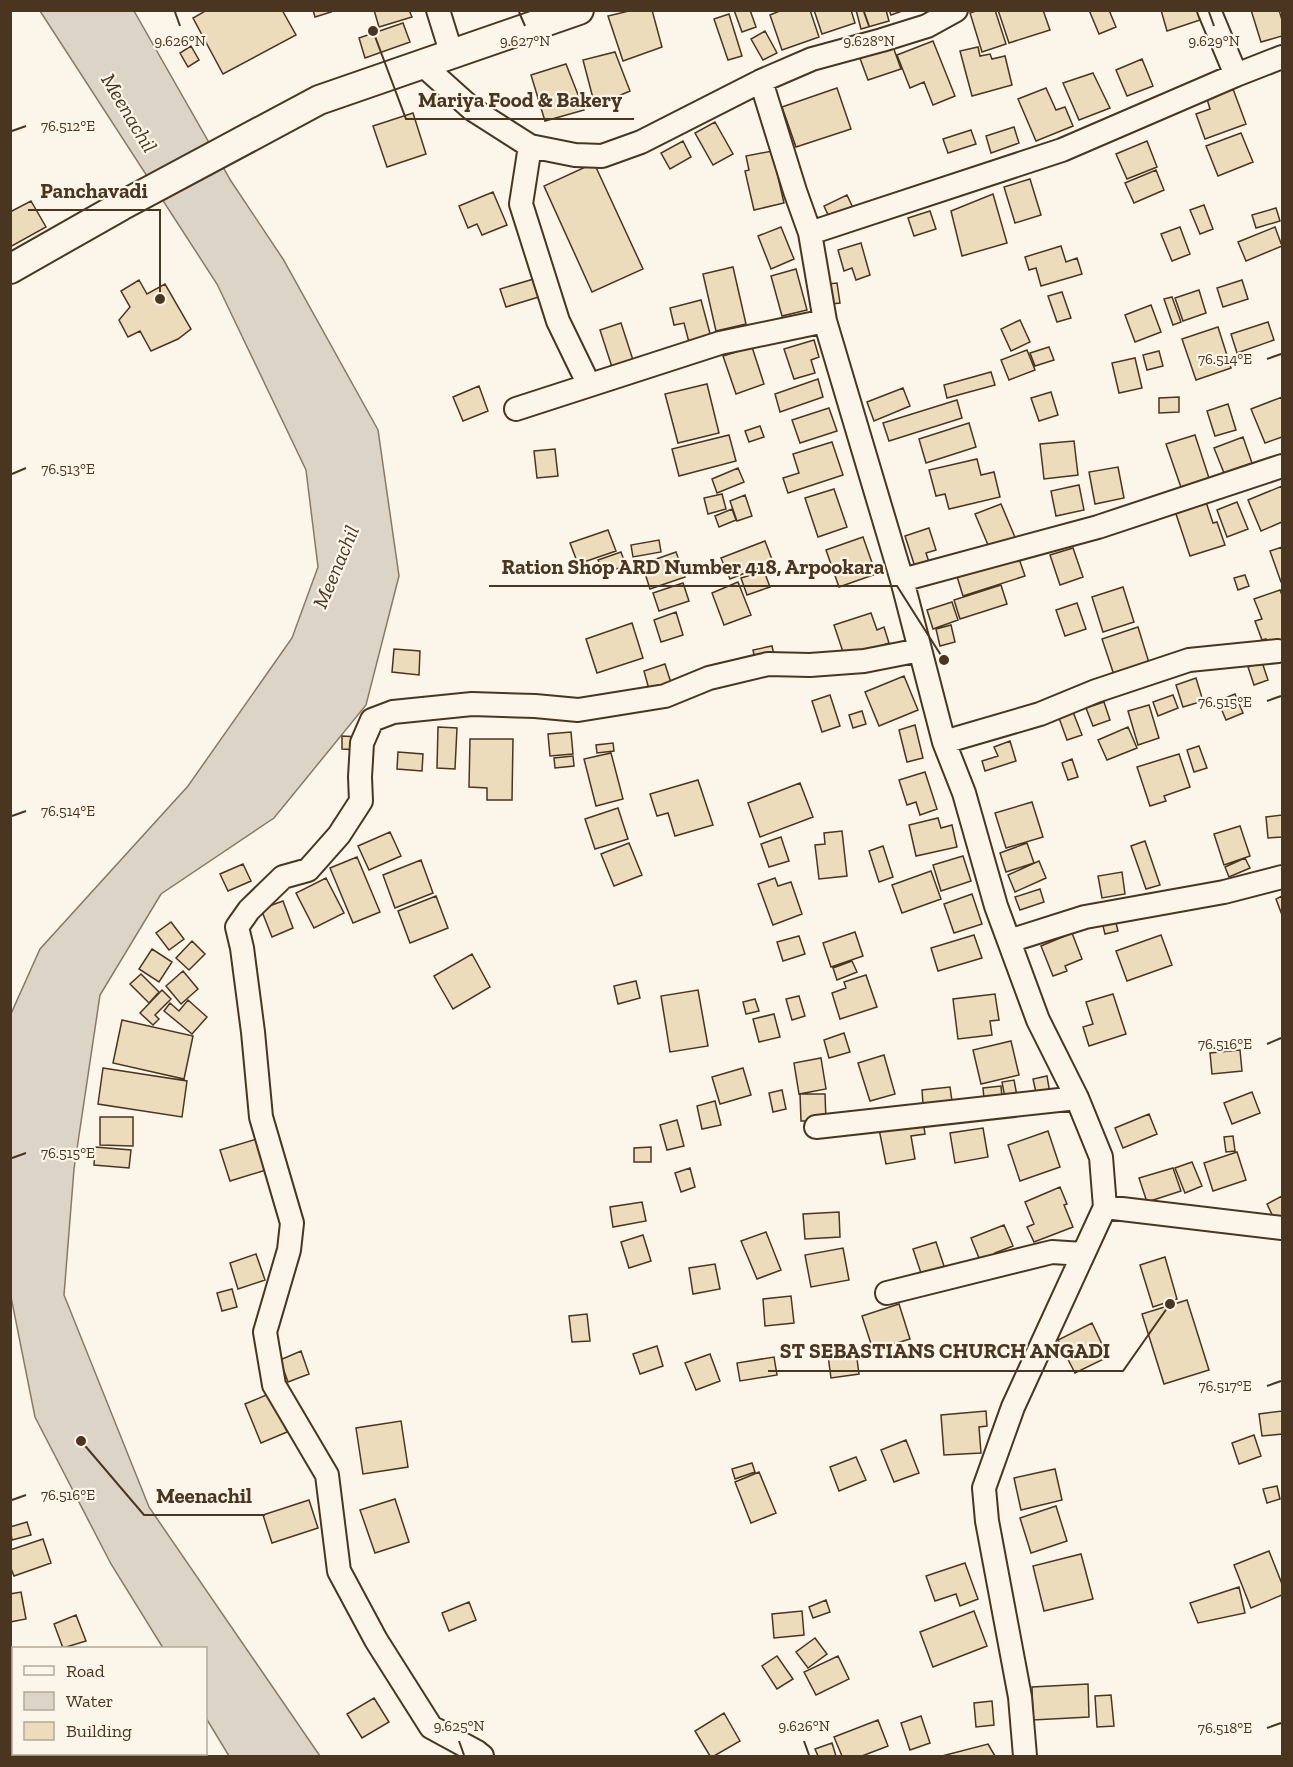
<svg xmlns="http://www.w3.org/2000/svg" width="1293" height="1767" font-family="'Zilla Slab',serif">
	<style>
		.water { fill: #dcd4c6; stroke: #887966; stroke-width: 1.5 }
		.building { fill: #ecdcbc; stroke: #4a3520; stroke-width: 1.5 }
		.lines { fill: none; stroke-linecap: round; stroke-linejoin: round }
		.minor-casing { stroke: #4a3520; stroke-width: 26 }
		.major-casing { stroke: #4a3520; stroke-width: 32 }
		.minor { stroke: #fbf6e9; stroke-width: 22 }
		.major { stroke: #fbf6e9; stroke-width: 28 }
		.ticks { fill: none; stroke: #4a3520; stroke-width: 2 }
		.labels { text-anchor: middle; stroke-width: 4.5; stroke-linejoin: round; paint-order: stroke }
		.water-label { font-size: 21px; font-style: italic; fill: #4a3520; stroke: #fbf6e9 }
		.ticks-label { font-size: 15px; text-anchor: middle; fill: #4a3520; stroke: #fbf6e9; stroke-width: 4.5; stroke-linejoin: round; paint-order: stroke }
		.leader { fill: none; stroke: #4a3520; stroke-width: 2 }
		.callout-dot { fill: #4a3520; stroke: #fbf6e9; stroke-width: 2 }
		.callout-label { font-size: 21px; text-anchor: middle; font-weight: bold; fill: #4a3520; stroke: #fbf6e9; stroke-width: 4.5; stroke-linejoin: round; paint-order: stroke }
	</style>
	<rect width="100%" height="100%" fill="#fbf6e9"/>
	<path class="water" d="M40 11H134L231 181 283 259 378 430 399 576 366 705 274 818 161 894 100 995 74 1169 64 1295 149 1507 320 1756H229L206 1718V1648H163L111 1564 35 1417 11 1297 10 1016 40 949 188 786 292 638 318 567 306 470 217 284Z"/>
	<path class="building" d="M207 10H282L296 35 223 74 193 18Z
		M313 10H330L331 12 315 17Z
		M374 10H409L412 17 379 27Z
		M633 10H652L662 47 623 61 608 16Z
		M734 10H750L756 27 742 32Z
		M782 10H810L819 37 782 50 770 15Z
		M814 10H851L855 23 822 34Z
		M856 10H886L889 21 861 29Z
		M889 10H905L891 15Z
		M979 10H995L1006 44 982 52 970 13Z
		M998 10H1043L1050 30 1009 43Z
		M1089 10H1109L1116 27 1099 34Z
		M1161 10H1197L1200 20 1167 31Z
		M1251 10H1279L1282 20V36L1261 42Z
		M729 14 742 56 728 60 714 19Z
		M403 23 410 42 365 58 359 38Z
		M765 31 777 53 763 60 751 39Z
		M891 41 901 69 868 80 858 53Z
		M933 41 955 96 933 105 924 82 910 88 897 55Z
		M191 46 199 60 188 67 180 53Z
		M978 47 980 56 990 54 992 59 1005 56 1012 85 972 96 960 51Z
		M615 52 630 91 595 106 583 60Z
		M1142 59 1153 86 1127 96 1116 70Z
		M566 64 584 110 545 121 531 75Z
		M1093 73 1110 108 1079 120 1063 83Z
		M837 88 851 129 796 147 782 107Z
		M1046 88 1056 110 1065 107 1073 126 1036 141 1018 99Z
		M1233 89 1246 124 1205 139 1196 114 1210 109 1207 99Z
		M413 113 426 154 387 167 373 126Z
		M715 122 733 154 713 165 695 133Z
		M1014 127 1019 143 991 153 986 136Z
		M971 130 976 144 948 153 943 139Z
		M1241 133 1253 162 1218 176 1206 146Z
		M683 141 691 157 670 169 661 153Z
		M1147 141 1157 167 1127 179 1116 154Z
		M772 151 784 203 754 210 745 171 749 170 746 156Z
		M594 163 643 269 592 292 544 186Z
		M1156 170 1164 190 1134 203 1125 183Z
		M1030 179 1041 215 1015 223 1004 187Z
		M493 192 507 225 482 235 477 224 468 228 459 206Z
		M993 194 1007 243 962 256 951 211Z
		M847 195 853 208 830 219 824 206Z
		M31 201 46 227 10 247V212Z
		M1204 205 1213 229 1200 234 1190 210Z
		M1276 208 1280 221 1256 228 1252 215Z
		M930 211 936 229 914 236 908 218Z
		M781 227 794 259 771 269 758 236Z
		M1180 227 1190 254 1172 261 1161 234Z
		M1275 227 1282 246 1246 261 1238 242Z
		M861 243 870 275 856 280 852 268 844 271 838 250Z
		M1061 246 1066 262 1077 258 1082 274 1041 286 1036 268 1029 270 1025 257Z
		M733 267 746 324 716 331 703 274Z
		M796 269 807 310 782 316 771 276Z
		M537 278 542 296 506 307 500 289Z
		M139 280 147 294 165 284 191 329 178 339 151 351 140 331 128 337 119 320 130 307 121 291Z
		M1242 280 1248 299 1223 307 1217 288Z
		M837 283 840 303 831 304 828 284Z
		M1199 290 1206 313 1183 321 1175 298Z
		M1062 292 1071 318 1057 322 1048 296Z
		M1172 297 1181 322 1173 325 1164 299Z
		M701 300 712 341 690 346 684 323 674 325 670 308Z
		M1151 305 1161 332 1135 342 1125 315Z
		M1020 320 1030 342 1011 351 1001 329Z
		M1268 322 1274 340 1237 353 1231 334Z
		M621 323 633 360 612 367 600 330Z
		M1218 327 1231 368 1196 380 1182 339Z
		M814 340 819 357 811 360 815 373 794 379 784 349Z
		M752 347 764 384 736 394 723 356Z
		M1049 347 1054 360 1035 366 1030 353Z
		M1027 350 1035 370 1009 380 1001 360Z
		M1159 351 1163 366 1147 370 1143 355Z
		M1135 358 1142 388 1119 393 1112 363Z
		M991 372 995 385 947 398 944 385Z
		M818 379 823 397 780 412 775 394Z
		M707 384 719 433 678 443 665 394Z
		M479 386 488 411 463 421 453 397Z
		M903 388 910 406 874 421 867 402Z
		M1051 392 1058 415 1039 421 1031 398Z
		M1179 397V412L1159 413V398Z
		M1282 397V437L1265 443 1251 409Z
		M957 400 962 418 889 441 883 423Z
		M1228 404 1236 430 1215 436 1207 411Z
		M829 408 837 431 800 443 792 420Z
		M969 423 976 447 926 463 919 439Z
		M760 426 764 437 749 442 745 431Z
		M729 435 736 461 679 476 672 449Z
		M1195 435 1209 478 1195 483 1197 491 1184 496 1166 444Z
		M1243 437 1252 463 1224 473 1214 448Z
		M1074 441 1078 475 1044 479 1040 444Z
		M832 442 843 475 788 493 783 478 799 473 793 454Z
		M555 449 558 476 537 478 534 451Z
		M977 459 981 475 994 472 1000 497 949 509 945 494 936 496 929 470Z
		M1118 467 1124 498 1095 504 1089 472Z
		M738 468 744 482 717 493 712 479Z
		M1079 485 1084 510 1056 516 1051 491Z
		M1282 486V522L1261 531 1248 500Z
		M834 489 847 527 818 537 805 498Z
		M722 494 726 509 708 514 704 498Z
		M745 495 752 516 737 521 730 501Z
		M1206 502 1213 523 1217 522 1225 545 1190 556 1175 511Z
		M1237 502 1248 529 1227 537 1217 510Z
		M1001 504 1017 542 991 552 975 514Z
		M732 509 736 520 719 527 715 516Z
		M929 528 936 550 926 553 929 562 915 567 905 536Z
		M608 530 616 551 578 564 570 543Z
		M863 537 876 574 839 587 826 550Z
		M659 540 661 552 633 557 631 545Z
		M765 541 773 562 730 579 721 558Z
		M1282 547V582H1281L1270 551Z
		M1073 548 1083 577 1060 585 1050 555Z
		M1016 550 1025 576 963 596 955 570Z
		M621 552 626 566 603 573 598 560Z
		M676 552 685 577 650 589 642 564Z
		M764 571 770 587 747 595 741 578Z
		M1245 575 1249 586 1238 590 1234 578Z
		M738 582 751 615 724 625 712 593Z
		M683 583 689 601 659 611 653 593Z
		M1001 585 1007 604 960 619 954 600Z
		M1123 587 1134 622 1103 632 1092 597Z
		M1280 590 1282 595V645L1270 650 1266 639 1262 640 1255 621 1262 619 1254 599Z
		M952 602 958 620 933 629 927 610Z
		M1077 603 1086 629 1065 636 1056 610Z
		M676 612 683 635 661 642 654 620Z
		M871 613 877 630 884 627 889 643 845 658 834 625Z
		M632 623 643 658 597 673 586 639Z
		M951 625 955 642 940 646 936 629Z
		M1138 627 1150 666 1115 678 1102 639Z
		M772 646 774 655 755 659 753 650Z
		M394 649 420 651 419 675 392 672Z
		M1262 662 1268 680 1254 685 1248 667Z
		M665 664 672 686 650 693 644 671Z
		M904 676 918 710 879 726 865 692Z
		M1196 678 1203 701 1183 707 1176 685Z
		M1235 694 1243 713 1226 720 1218 701Z
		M830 695 840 726 822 732 812 701Z
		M1173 695 1178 708 1158 716 1153 702Z
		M1104 702 1110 720 1093 726 1086 708Z
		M1149 705 1159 738 1138 745 1128 711Z
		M862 711 866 724 853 728 849 715Z
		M1073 712 1082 735 1067 740 1059 718Z
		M915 725 923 758 907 762 899 730Z
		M438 727 457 728 455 769 437 768Z
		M1128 727 1137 748 1107 760 1098 740Z
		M571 732 573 754 550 756 548 734Z
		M342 736 359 737V750L342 749Z
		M470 739H513L512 800H487V788L469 787Z
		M1010 741 1016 761 985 771 982 761 998 756 994 747Z
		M613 743 614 751 597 753 596 745Z
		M1199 746 1207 768 1194 772 1187 750Z
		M398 752 423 754 422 771 397 769Z
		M611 753 623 799 596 806 584 759Z
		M1179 754 1190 787 1164 796 1166 801 1150 806 1137 767Z
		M573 756 574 766 555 768 554 758Z
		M1072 759 1078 777 1068 780 1062 763Z
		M925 772 937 809 920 815 916 802 907 805 899 780Z
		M698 780 713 825 675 836 668 813 657 816 650 794Z
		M800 783 813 817 760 837 748 803Z
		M1032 802 1043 837 1006 848 995 813Z
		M618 808 628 839 595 849 585 819Z
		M1282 815V837L1268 838 1266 817Z
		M938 818 941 828 952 825 957 847 916 856 909 825Z
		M1240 826 1250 856 1224 865 1214 834Z
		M842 831 847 876 819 879 815 845 825 844 824 833Z
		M390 832 401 856 369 870 358 846Z
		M781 837 789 861 769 867 761 844Z
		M1145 841 1160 885 1146 889 1131 846Z
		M629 843 642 875 614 886 601 854Z
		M1027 843 1034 863 1006 872 1000 853Z
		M883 846 893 877 879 882 869 851Z
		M963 856 971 881 941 891 933 865Z
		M357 857 380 912 353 923 330 868Z
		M1245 858 1250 868 1229 877 1225 867Z
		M421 860 433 893 395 908 383 875Z
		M1039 861 1046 878 1015 892 1008 875Z
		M243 864 251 881 228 891 220 874Z
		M931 871 941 899 902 913 892 885Z
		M1122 872 1125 894 1102 898 1098 876Z
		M326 878 344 913 314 928 296 893Z
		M775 878 778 886 791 882 802 914 773 925 758 884Z
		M1040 889 1044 902 1020 910 1015 897Z
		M972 894 982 924 954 933 944 904Z
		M436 896 448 928 410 943 398 911Z
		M1282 896V915L1276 899Z
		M283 901 293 928 272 937 261 909Z
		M1115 919 1118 931 1105 934 1102 922Z
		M171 922 184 939 169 950 156 933Z
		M855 932 863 956 831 967 823 943Z
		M1072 933 1082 959 1065 966 1067 971 1053 976 1041 946Z
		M974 935 982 958 938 971 931 948Z
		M1161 935 1172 965 1127 981 1116 951Z
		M799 936 805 954 783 961 777 942Z
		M192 941 205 954 189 970 176 958Z
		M152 949 172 962 159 982 139 969Z
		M472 954 490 987 453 1009 434 976Z
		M852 961 857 972 837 980 833 968Z
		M183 971 198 989 181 1004 166 986Z
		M141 974 159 992 149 1003 130 984Z
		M866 975 877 1007 840 1019 832 993 846 988 844 982Z
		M636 981 640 998 618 1004 614 986Z
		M162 990 171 999 155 1015 159 1019 153 1025 140 1013Z
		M698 990 708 1046 670 1052 661 996Z
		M995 994 999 1020 990 1021 992 1035 958 1039 953 999Z
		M1113 994 1126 1034 1089 1046 1083 1027 1093 1024 1086 1002Z
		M799 996 805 1016 792 1020 786 999Z
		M755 999 759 1011 746 1014 743 1002Z
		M188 1000 207 1017 192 1034 164 1011 170 1003 179 1011Z
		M774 1014 780 1037 759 1042 753 1019Z
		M122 1020 193 1036 184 1079 113 1063Z
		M844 1033 850 1052 829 1058 824 1040Z
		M1011 1041 1019 1075 981 1084 973 1050Z
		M1240 1050 1242 1071 1212 1074 1210 1053Z
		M884 1055 895 1094 870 1101 858 1063Z
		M821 1058 826 1089 799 1094 794 1063Z
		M103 1068 187 1081 182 1117 98 1104Z
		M743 1068 751 1095 720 1104 712 1077Z
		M1047 1076 1050 1094 1037 1097 1033 1079Z
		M1014 1080 1017 1096 1005 1098 1002 1082Z
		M1001 1086 1002 1097 984 1099 983 1088Z
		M950 1087 952 1101 923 1104 922 1090Z
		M782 1090 786 1109 773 1112 769 1093Z
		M1252 1092 1260 1113 1232 1124 1224 1103Z
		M800 1094H825L826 1121H801Z
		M715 1101 721 1125 702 1129 697 1106Z
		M1149 1114 1157 1134 1123 1148 1115 1128Z
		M100 1117H133V1146L100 1145Z
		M677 1120 684 1146 667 1150 660 1125Z
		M923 1121 925 1134 911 1136 915 1159 886 1164 879 1129Z
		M983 1128 988 1157 955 1163 950 1133Z
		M1048 1131 1060 1167 1020 1181 1008 1145Z
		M1233 1136 1235 1151 1226 1152 1224 1137Z
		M257 1139 266 1170 230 1181 220 1150Z
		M95 1147 131 1150 129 1168 94 1165Z
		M651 1147V1162H634V1148Z
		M1237 1152 1246 1180 1213 1191 1204 1163Z
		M1192 1162 1202 1186 1185 1193 1175 1168Z
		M690 1168 695 1187 681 1192 675 1173Z
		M1173 1168 1181 1191 1147 1202 1139 1178Z
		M1060 1187 1067 1204 1064 1205 1073 1227 1034 1242 1027 1227 1034 1224 1025 1202Z
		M1282 1196V1220L1276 1223 1267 1204Z
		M642 1202 646 1221 613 1227 610 1207Z
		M839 1212 840 1237 805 1239 803 1214Z
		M1004 1225 1013 1246 995 1253 999 1262 983 1268 971 1238Z
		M766 1232 781 1270 757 1279 741 1241Z
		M643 1235 651 1261 629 1268 621 1242Z
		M936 1242 945 1269 922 1276 913 1249Z
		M843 1248 849 1280 811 1287 805 1255Z
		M256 1254 265 1280 238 1289 230 1263Z
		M1165 1257 1177 1299 1153 1307 1140 1265Z
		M715 1264 720 1289 693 1294 689 1268Z
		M232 1289 237 1307 222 1311 217 1293Z
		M791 1296 794 1323 765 1326 763 1299Z
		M1187 1300 1209 1370 1164 1384 1142 1314Z
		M899 1304 910 1339 873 1350 862 1316Z
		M587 1314 590 1341 572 1342 569 1316Z
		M1092 1323 1108 1357 1075 1373 1058 1340Z
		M855 1344 859 1374 831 1378 827 1348Z
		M657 1346 663 1366 640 1374 633 1354Z
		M301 1351 309 1374 288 1382 280 1360Z
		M710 1354 720 1381 696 1390 685 1363Z
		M774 1357 777 1375 740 1381 737 1363Z
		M271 1393 287 1432 261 1443 245 1404Z
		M986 1411 987 1426 979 1427 981 1453 944 1455 941 1415Z
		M1282 1411V1434L1262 1436 1259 1414Z
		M401 1421 408 1467 363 1474 356 1428Z
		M1254 1435 1261 1456 1239 1464 1232 1443Z
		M906 1440 919 1473 894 1482 881 1450Z
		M856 1457 866 1480 839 1491 830 1467Z
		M752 1463 755 1472 735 1479 732 1469Z
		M1055 1469 1062 1500 1021 1510 1014 1478Z
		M759 1472 776 1513 751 1523 735 1482Z
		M1277 1486 1280 1499 1267 1503 1263 1489Z
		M395 1499 409 1542 375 1553 360 1510Z
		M309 1500 318 1528 272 1543 263 1515Z
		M1056 1506 1067 1541 1031 1553 1020 1518Z
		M27 1522 31 1535 12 1540 10 1527Z
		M43 1539 51 1563 14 1576 10 1566V1550Z
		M1269 1551 1282 1584V1595L1251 1608 1234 1565Z
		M1081 1554 1093 1599 1044 1611 1033 1566Z
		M965 1563 978 1599 960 1606 956 1594 935 1601 926 1576Z
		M1239 1587 1245 1613 1198 1623 1190 1603Z
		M21 1592 26 1619 10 1622V1594Z
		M826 1600 830 1612 813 1618 809 1607Z
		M469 1602 476 1620 449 1631 442 1613Z
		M802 1611 804 1635 774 1638 772 1614Z
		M974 1611 987 1646 933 1667 920 1632Z
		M76 1615 86 1641 63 1648 54 1624Z
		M815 1638 827 1654 808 1668 796 1652Z
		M777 1656 793 1679 777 1689 762 1666Z
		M838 1656 849 1679 816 1695 804 1672Z
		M14 1658V1682L10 1675V1659Z
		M1088 1684 1089 1717 1033 1720 1032 1687Z
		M1111 1695 1114 1726 1097 1727 1095 1696Z
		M374 1698 389 1722 362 1738 347 1714Z
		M992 1701 994 1725 976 1727 974 1703Z
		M724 1713 740 1741 714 1756H710L695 1731Z
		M921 1716 930 1743 910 1750 901 1723Z
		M878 1720 888 1746 862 1756H842L834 1737Z
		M832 1743 836 1756H818L815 1749Z
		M988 1744 995 1756H942Z"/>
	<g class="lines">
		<g class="minor-casing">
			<path id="minor" d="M438 10 452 55
				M1209 10 1236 75
				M423 65 472 109 530 146 575 155 602 156 641 142 761 81 812 59 882 40 927 26 956 10
				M761 81 795 191 810 233 825 321 902 580 944 742 964 793 996 906 1038 1020 1077 1098 1101 1157 1105 1207 1013 1407 984 1488 987 1521 1020 1697 1025 1756
				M530 146 521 204 558 321 589 385
				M810 233 1062 150 1236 75 1282 57
				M516 409 720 343 825 321
				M902 580 1098 527 1282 466
				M944 742 1040 714 1096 691 1189 660 1278 651
				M1009 941 1085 917 1224 892 1282 877
				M816 1127 1077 1098
				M1105 1207 1282 1228
				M887 1293 1052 1252 1083 1254
				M482 1756 477 1752 431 1727 376 1640 339 1571 327 1475 274 1385 265 1332 289 1250 292 1223 261 1117 253 1032 242 948 237 927 249 910 283 877 308 870 339 835 361 801 360 777 362 743 372 720 393 712 472 704 535 706 578 710 665 696 709 678 768 664 810 665 864 661 920 650"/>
		</g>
		<g class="major-casing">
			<path id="major" d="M10 269 121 206 319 100 579 10"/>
		</g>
		<use href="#minor" class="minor"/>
		<use href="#major" class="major"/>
	</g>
	<path class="ticks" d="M175 12 180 26M519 12 525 26M864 12 869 26M1209 12 1214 26M12 131 26 126M1267 359 1281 354M12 474 26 468M1267 701 1281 696M12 816 26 811M1267 1044 1281 1038M12 1158 26 1153M1267 1386 1281 1381M12 1500 26 1495M1267 1728 1281 1723M459 1741 464 1755M804 1741 809 1755"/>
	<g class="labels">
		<g class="water-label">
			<text transform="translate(129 113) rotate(59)" y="7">Meenachil</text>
			<text transform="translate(336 567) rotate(-67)" y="7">Meenachil</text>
		</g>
	</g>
	<g class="ticks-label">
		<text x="180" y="46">9.626°N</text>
		<text x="525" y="46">9.627°N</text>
		<text x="1214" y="46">9.629°N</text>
		<text x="869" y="46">9.628°N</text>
		<text x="68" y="131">76.512°E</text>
		<text x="1225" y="364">76.514°E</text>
		<text x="68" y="474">76.513°E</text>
		<text x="1225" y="707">76.515°E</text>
		<text x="68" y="816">76.514°E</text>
		<text x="1225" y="1049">76.516°E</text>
		<text x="68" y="1158">76.515°E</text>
		<text x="1225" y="1391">76.517°E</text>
		<text x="68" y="1500">76.516°E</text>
		<text x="459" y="1731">9.625°N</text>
		<text x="804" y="1731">9.626°N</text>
		<text x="1225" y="1733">76.518°E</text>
	</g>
	<path class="leader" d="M373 31L406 119H634M160 299L160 210H28M944 660L897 586H489M1170 1304L1123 1371H768M81 1441L144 1515H265"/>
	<g class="callout-dot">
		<circle cx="373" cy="31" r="6"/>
		<circle cx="160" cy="299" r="6"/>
		<circle cx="944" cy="660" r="6"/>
		<circle cx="1170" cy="1304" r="6"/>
		<circle cx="81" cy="1441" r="6"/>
	</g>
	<g class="callout-label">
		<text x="520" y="107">Mariya Food &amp; Bakery</text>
		<text x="94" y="198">Panchavadi</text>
		<text x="693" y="574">Ration Shop ARD Number 418, Arpookara</text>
		<text x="945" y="1358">ST SEBASTIANS CHURCH ANGADI</text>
		<text x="204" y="1503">Meenachil</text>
	</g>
	<rect width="1293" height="1767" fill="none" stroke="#4a3520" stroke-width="24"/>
	<rect x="12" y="1647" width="195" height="108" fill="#fbf6e9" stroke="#b4a999" stroke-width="1.5"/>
	<rect x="24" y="1666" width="30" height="9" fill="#fbf6e9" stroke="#b4a999" stroke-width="1.5"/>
	<text x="66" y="1677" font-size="18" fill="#4a3520">Road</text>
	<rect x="24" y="1692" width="30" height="18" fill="#dcd4c6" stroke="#b4a999" stroke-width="1.5"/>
	<text x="66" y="1707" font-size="18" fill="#4a3520">Water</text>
	<rect x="24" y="1722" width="30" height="18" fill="#ecdcbc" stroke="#b4a999" stroke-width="1.5"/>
	<text x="66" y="1737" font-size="18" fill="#4a3520">Building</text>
</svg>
